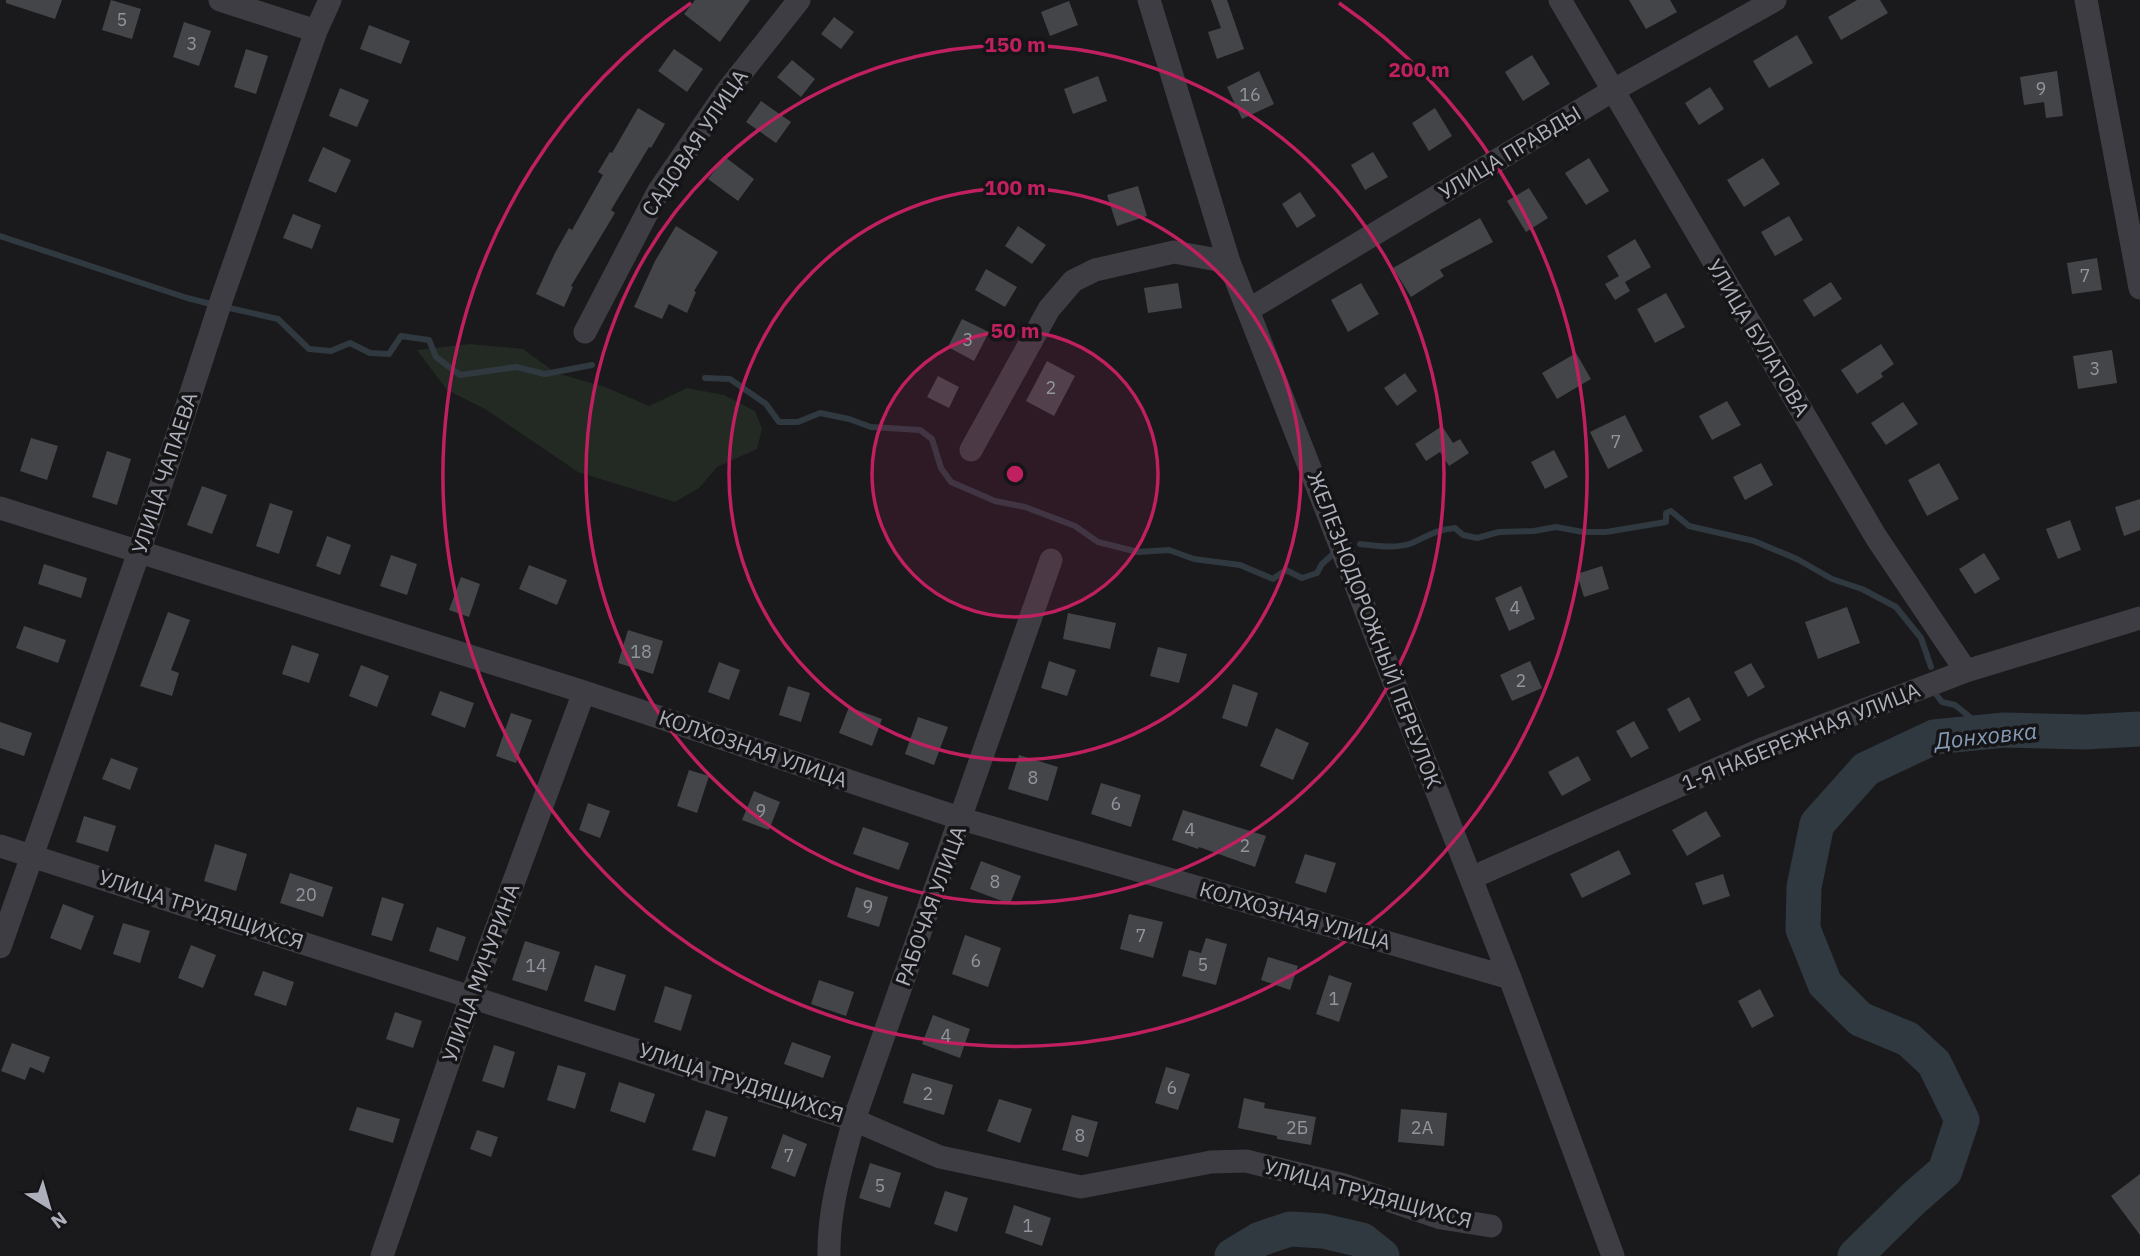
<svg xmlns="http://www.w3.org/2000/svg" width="2140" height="1256" font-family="'IBM Plex Sans',sans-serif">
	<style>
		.green { fill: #222a23 }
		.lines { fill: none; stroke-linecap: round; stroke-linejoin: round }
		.stream { stroke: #303840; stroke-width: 6 }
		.river { stroke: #303840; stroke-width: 35 }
		.building { fill: #444549 }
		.minor { stroke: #3d3d43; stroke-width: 23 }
		.ring { fill: none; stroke: #c12060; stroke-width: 3.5 }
		.labels { text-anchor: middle; stroke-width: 7; stroke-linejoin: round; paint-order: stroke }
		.number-label { font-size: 18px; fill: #93959e }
		.street-label { font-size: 21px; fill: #adb0bb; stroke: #151517 }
		.water-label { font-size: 23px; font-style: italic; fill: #859bb5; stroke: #151517 }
		.centre { fill: #c12060; stroke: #151517; stroke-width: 3.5 }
		.ring-label { font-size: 21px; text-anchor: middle; font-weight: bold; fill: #c12060; stroke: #151517; stroke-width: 7; stroke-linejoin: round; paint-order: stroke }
	</style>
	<rect width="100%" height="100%" fill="#1a1a1c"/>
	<path class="green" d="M470 344 523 349 556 373 605 387 649 406 687 388 724 395 755 411 762 429 757 449 717 467 699 488 675 502 578 472 485 409 447 390 417 350Z"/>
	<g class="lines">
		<path class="stream" d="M0 236 187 298 215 305
			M225 307 278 319 309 349 331 351 350 343 370 353 389 354 401 336 429 340 436 357 460 375 516 367 545 374 592 365
			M705 378 730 379 766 404 779 422H798L820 413 849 419 871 427 920 430 932 439 941 468 951 482 995 501 1025 507 1075 526 1098 542 1138 552 1169 550 1194 559 1240 565 1273 579 1286 570 1302 578 1317 573 1322 564 1332 555
			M1360 544C1377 546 1396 549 1412 543 1430 535 1435 530 1455 528L1463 535 1477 538 1499 532 1534 531 1556 527 1583 532H1606L1666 522V513L1671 511 1689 526 1754 541 1797 559 1832 579 1862 589 1896 607 1921 638 1931 667
			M1935 693 1942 702 1955 705 1987 731"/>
		<path class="river" d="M1232 1256 1260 1239 1290 1229 1323 1231 1362 1240 1382 1256
			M1855 1256 1913 1199 1945 1171 1962 1120 1934 1063 1908 1039 1860 1019 1825 984 1803 929 1804 887 1817 824 1866 769 1934 737 2004 730 2085 732 2140 729"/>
	</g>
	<path class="building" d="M6 0H62L55 19 6 3Z
		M111 0 141 9 132 39 102 30Z
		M695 0H750L720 42 684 14Z
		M1211 0H1227L1244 49 1217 59 1208 32 1221 28Z
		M1629 0H1670L1677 12 1646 29Z
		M1857 0H1880L1888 13 1841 40 1828 17Z
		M1069 1 1078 25 1050 36 1041 12Z
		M834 17 854 32 841 49 821 34Z
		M184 22 211 31 199 66 173 57Z
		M369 25 410 41 401 64 360 49Z
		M1797 35 1813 63 1769 88 1753 61Z
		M246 49 268 56 256 94 234 87Z
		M674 49 703 69 687 92 658 71Z
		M1532 55 1550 84 1523 101 1505 72Z
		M792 60 815 79 801 97 777 77Z
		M1259 71 1274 104 1242 119 1227 87Z
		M2057 71 2063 116 2046 118 2044 102 2024 105 2020 77Z
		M1098 76 1107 101 1073 114 1064 89Z
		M1710 87 1724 109 1699 125 1685 103Z
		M340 88 369 100 357 127 329 116Z
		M761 101 791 122 776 143 746 122Z
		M638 108 665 124 651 148 649 147 611 210 615 213 571 286 573 287 564 307 536 294 555 253 569 228 572 230 603 175 598 172 610 152 612 153Z
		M1435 108 1452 136 1429 151 1412 123Z
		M323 147 351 160 336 193 308 181Z
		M1373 152 1388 177 1365 190 1351 165Z
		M725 157 754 179 738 201 708 179Z
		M1589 158 1609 191 1586 205 1565 173Z
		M1763 158 1780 184 1744 207 1727 180Z
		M1138 186 1147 216 1117 226 1107 195Z
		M1529 188 1548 218 1526 232 1507 201Z
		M1300 192 1316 216 1297 228 1282 204Z
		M293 214 321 225 312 249 283 238Z
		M1789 216 1803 240 1775 256 1761 232Z
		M1480 218 1493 242 1440 270 1444 276 1411 297 1393 268Z
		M676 226 718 252 694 291 696 292 687 313 669 304 662 319 634 307 655 261Z
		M1018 226 1046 245 1032 264 1005 246Z
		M1635 239 1651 267 1625 282 1630 291 1615 300 1605 284 1619 276 1607 256Z
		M2097 258 2102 290 2072 294 2067 263Z
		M986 269 1017 287 1005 307 975 290Z
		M1831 282 1842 299 1814 317 1803 300Z
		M1178 283 1182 308 1148 313 1144 288Z
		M1361 283 1379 314 1348 332 1331 300Z
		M1666 293 1685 327 1655 343 1637 309Z
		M962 319 989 332 974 361 948 347Z
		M1881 344 1894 364 1881 373 1883 377 1857 394 1841 370Z
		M2112 350 2117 383 2078 389 2073 356Z
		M1576 353 1591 379 1557 399 1542 373Z
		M1047 361 1075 376 1054 416 1026 401Z
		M1405 373 1417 391 1397 406 1384 388Z
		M938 376 959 387 949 408 927 397Z
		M1727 401 1741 425 1712 440 1699 416Z
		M1903 402 1918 424 1886 445 1871 423Z
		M1625 415 1643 451 1608 469 1590 432Z
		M1442 426 1453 443 1460 439 1469 453 1449 466 1440 452 1426 461 1415 444Z
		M31 438 58 446 47 480 20 471Z
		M1554 450 1568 477 1545 489 1531 462Z
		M107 451 131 459 117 505 92 497Z
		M1761 463 1773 485 1745 500 1733 477Z
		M1939 463 1959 499 1927 516 1908 480Z
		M202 486 227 495 212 534 187 525Z
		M2140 499V530L2124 536 2115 507Z
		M270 503 293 511 279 554 256 546Z
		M2070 520 2081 550 2058 559 2046 529Z
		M327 536 351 545 340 575 316 566Z
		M1984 553 2000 579 1975 594 1959 569Z
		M391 555 417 564 407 595 380 586Z
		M44 564 87 578 81 598 38 584Z
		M529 565 567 580 557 605 519 589Z
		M1602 566 1609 589 1584 597 1577 574Z
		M461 577 480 584 469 617 449 610Z
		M1521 586 1535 619 1509 631 1495 598Z
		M1847 607 1860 643 1818 659 1805 622Z
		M168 612 190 620 171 670 179 673 172 696 140 686Z
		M1068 613 1116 623 1110 649 1063 639Z
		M24 626 66 640 58 663 16 648Z
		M628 630 663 641 653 674 618 663Z
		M292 645 319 654 309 683 282 674Z
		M1158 647 1187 654 1179 683 1150 676Z
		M1049 661 1076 670 1067 696 1041 688Z
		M1530 661 1542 688 1512 701 1500 675Z
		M719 662 740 670 729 700 708 692Z
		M1751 663 1765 687 1748 697 1734 672Z
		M361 665 389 676 377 707 349 696Z
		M1233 684 1258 693 1247 727 1222 718Z
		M788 686 810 693 801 722 779 715Z
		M440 691 474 703 465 728 431 715Z
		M1689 697 1701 720 1679 732 1667 709Z
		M849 707 882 719 872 746 839 733Z
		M511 713 532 720 516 763 496 756Z
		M918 717 948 727 934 765 905 754Z
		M1634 721 1649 748 1631 758 1616 731Z
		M0 722 32 733 24 756 0 748Z
		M1276 728 1309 743 1293 780 1260 766Z
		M1019 755 1058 767 1048 801 1008 789Z
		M1578 756 1591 780 1562 796 1548 772Z
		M111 758 138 768 130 790 102 779Z
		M689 770 709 776 697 813 677 806Z
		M1101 783 1141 795 1131 827 1091 814Z
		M754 791 780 802 769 830 742 820Z
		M588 803 610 811 600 838 579 830Z
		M1183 810 1266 836 1255 867 1199 847 1198 849 1172 840Z
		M1706 811 1721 836 1687 856 1672 830Z
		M84 816 116 826 108 852 76 842Z
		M863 827 909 843 899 870 853 854Z
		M215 844 247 854 236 891 204 881Z
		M1619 850 1631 874 1582 898 1570 874Z
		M1305 854 1336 863 1326 893 1295 883Z
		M981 861 1021 876 1010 904 970 889Z
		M290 873 333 887 323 917 280 903Z
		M1723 874 1730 896 1703 905 1695 883Z
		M856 887 888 897 879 927 847 917Z
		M382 897 404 904 392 941 371 935Z
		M63 904 94 916 81 950 50 938Z
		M1129 914 1163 922 1153 958 1120 949Z
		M123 923 150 931 140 963 113 954Z
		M437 927 466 937 458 961 429 951Z
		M965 935 1001 948 988 987 952 974Z
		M1206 938 1227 944 1216 985 1182 976 1189 950 1201 953Z
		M525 941 560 952 547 991 512 980Z
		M191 945 216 955 203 988 178 978Z
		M1268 957 1298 966 1290 990 1261 980Z
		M595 965 626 975 615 1011 584 1001Z
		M263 971 294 982 286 1006 254 995Z
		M1329 975 1352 983 1339 1022 1316 1014Z
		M819 980 854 992 846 1016 811 1004Z
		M665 986 692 995 681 1031 654 1022Z
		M1760 989 1774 1016 1752 1028 1738 1001Z
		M395 1012 422 1021 413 1048 386 1039Z
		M933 1015 970 1029 960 1058 922 1044Z
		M792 1042 831 1056 823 1078 784 1064Z
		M12 1043 50 1057 44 1073 30 1067 25 1080 1 1071Z
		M494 1045 515 1052 504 1088 482 1081Z
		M558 1065 586 1073 575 1109 547 1100Z
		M1166 1067 1190 1074 1178 1110 1155 1103Z
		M912 1073 953 1085 944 1115 903 1103Z
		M619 1082 655 1094 645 1123 610 1111Z
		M1244 1098 1265 1103 1264 1108 1316 1117 1311 1145 1277 1139V1136L1238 1128Z
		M999 1099 1032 1109 1020 1143 987 1131Z
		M357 1107 400 1119 393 1143 349 1130Z
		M1401 1109 1447 1113 1444 1146 1398 1142Z
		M706 1110 728 1117 715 1157 692 1150Z
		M1072 1115 1098 1122 1088 1157 1062 1150Z
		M477 1130 498 1137 491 1157 470 1149Z
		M783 1134 807 1144 795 1177 771 1168Z
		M870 1163 901 1173 890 1208 859 1198Z
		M2140 1174V1235L2111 1196Z
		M945 1191 968 1198 957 1232 934 1224Z
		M1014 1205 1051 1218 1042 1246 1005 1233Z"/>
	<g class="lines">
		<path class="minor" d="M220 0 316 31
			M1149 0 1229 262 1510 978 1613 1256
			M1560 0 1876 537 1966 671
			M2086 0 2140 288
			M1248 310 1612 91 1775 0
			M585 332 658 192 727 91 799 0
			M971 450 1049 309 1073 281 1095 270 1174 252 1229 262
			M0 508 584 692 962 819 1510 978
			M0 846 854 1120 940 1157 1081 1187 1211 1162 1246 1161 1344 1185 1441 1218 1491 1226
			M1471 878 1762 749 1966 671 2140 618
			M0 947 139 552 222 298 316 31 330 0
			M382 1256 471 997 584 692
			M829 1256C828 1209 842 1165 854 1120L1051 560"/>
	</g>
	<circle cx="1015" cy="474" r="143" fill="#c12060" fill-opacity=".12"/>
	<g class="ring">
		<circle cx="1015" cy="474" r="143"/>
		<circle cx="1015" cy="474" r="286"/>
		<circle cx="1015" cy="474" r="429"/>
		<path d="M1339 3A572 572 0 1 1 691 3"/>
	</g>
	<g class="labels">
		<g class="number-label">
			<text x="122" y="26">5</text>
			<text x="192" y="50">3</text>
			<text x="2041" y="95">9</text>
			<text x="1250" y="101">16</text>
			<text x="2085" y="282">7</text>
			<text x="968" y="346">3</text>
			<text x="2095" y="375">3</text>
			<text x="1051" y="394">2</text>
			<text x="1616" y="448">7</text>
			<text x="1515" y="614">4</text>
			<text x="641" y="658">18</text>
			<text x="1521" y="687">2</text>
			<text x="1033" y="784">8</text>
			<text x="1116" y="810">6</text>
			<text x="761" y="817">9</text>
			<text x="1190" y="836">4</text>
			<text x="1245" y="852">2</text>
			<text x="995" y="888">8</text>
			<text x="306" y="901">20</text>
			<text x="868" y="913">9</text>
			<text x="1141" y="942">7</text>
			<text x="976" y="967">6</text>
			<text x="1203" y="971">5</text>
			<text x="536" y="972">14</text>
			<text x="1334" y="1005">1</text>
			<text x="946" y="1042">4</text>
			<text x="1172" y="1094">6</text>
			<text x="928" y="1100">2</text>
			<text x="1297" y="1134">2Б</text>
			<text x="1422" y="1134">2А</text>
			<text x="1080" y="1142">8</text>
			<text x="789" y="1162">7</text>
			<text x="880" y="1192">5</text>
			<text x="1028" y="1232">1</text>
		</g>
		<g class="street-label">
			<text transform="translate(695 143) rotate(-56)" y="7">САДОВАЯ УЛИЦА</text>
			<text transform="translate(1510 153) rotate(-31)" y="7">УЛИЦА ПРАВДЫ</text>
			<text transform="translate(1758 338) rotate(59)" y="7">УЛИЦА БУЛАТОВА</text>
			<text transform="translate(165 473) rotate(-72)" y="7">УЛИЦА ЧАПАЕВА</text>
			<text transform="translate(1374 630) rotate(69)" y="7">ЖЕЛЕЗНОДОРОЖНЫЙ ПЕРЕУЛОК</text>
			<text transform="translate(1801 737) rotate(-22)" y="7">1-Я НАБЕРЕЖНАЯ УЛИЦА</text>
			<text transform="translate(753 749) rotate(19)" y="7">КОЛХОЗНАЯ УЛИЦА</text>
			<text transform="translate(931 906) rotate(-70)" y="7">РАБОЧАЯ УЛИЦА</text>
			<text transform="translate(201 910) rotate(18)" y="7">УЛИЦА ТРУДЯЩИХСЯ</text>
			<text transform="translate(1295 916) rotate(16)" y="7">КОЛХОЗНАЯ УЛИЦА</text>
			<text transform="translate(481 973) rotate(-70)" y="7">УЛИЦА МИЧУРИНА</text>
			<text transform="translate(741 1083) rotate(18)" y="7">УЛИЦА ТРУДЯЩИХСЯ</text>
			<text transform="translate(1368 1194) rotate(15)" y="7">УЛИЦА ТРУДЯЩИХСЯ</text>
		</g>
		<g class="water-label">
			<text transform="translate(1986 736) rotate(-6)" y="8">Донховка</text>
		</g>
	</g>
	<circle cx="1015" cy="474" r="10" class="centre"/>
	<g class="ring-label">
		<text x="1015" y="52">150 m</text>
		<text x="1419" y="77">200 m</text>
		<text x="1015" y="195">100 m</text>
		<text x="1015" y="338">50 m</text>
	</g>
	<g transform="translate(49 1207) rotate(143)" stroke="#151517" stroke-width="5" paint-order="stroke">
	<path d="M0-5L12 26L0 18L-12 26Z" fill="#adb0bb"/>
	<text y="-10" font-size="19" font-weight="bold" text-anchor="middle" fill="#adb0bb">N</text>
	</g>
</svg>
